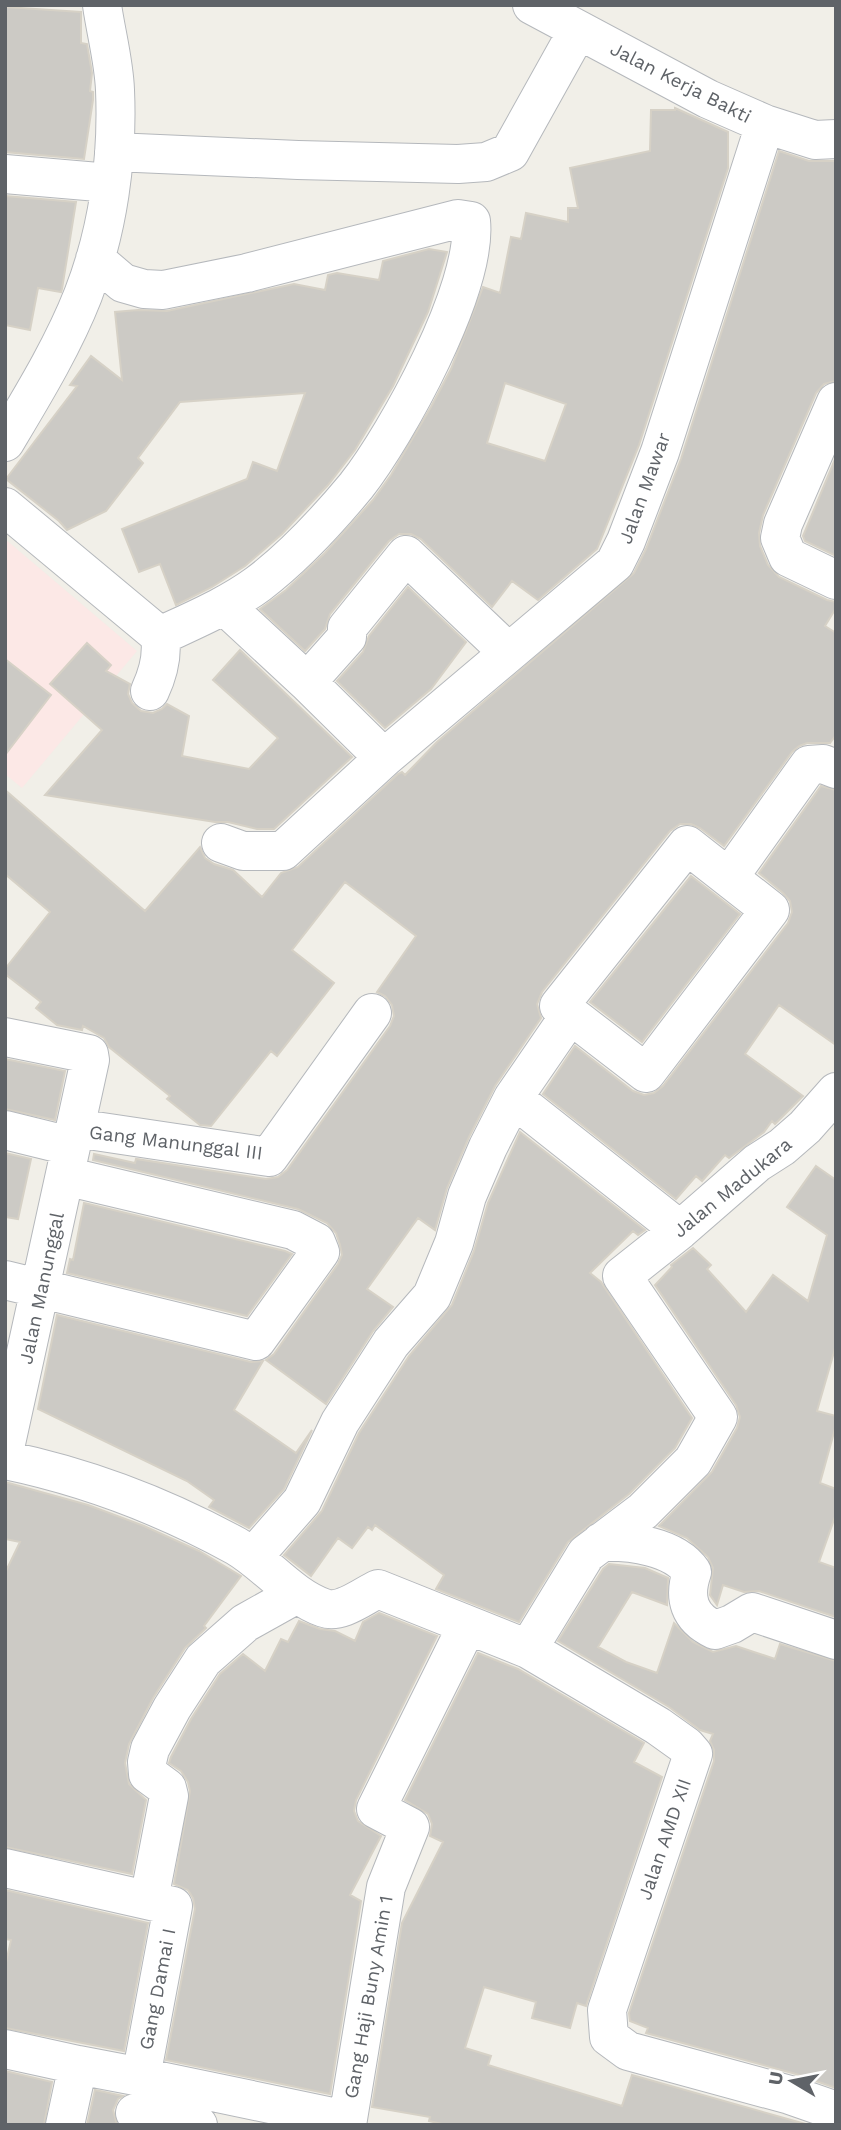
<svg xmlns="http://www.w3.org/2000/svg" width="841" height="2130" font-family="'Work Sans',sans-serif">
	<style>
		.medical { fill: #fce8e6 }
		.building { fill: #cccac5; stroke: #d6d1c6; stroke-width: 2; fill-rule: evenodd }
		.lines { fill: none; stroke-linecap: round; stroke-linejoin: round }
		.minor-casing { stroke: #b5b8bc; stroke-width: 40 }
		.minor { stroke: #fff; stroke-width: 38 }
		.labels { text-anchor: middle; stroke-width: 5; stroke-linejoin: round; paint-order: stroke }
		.street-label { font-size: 19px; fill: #5f6368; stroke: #fff }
	</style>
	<rect width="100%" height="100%" fill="#f1efe8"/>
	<path class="medical" d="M5 539 137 651 22 788 5 774Z"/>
	<path class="building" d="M5 7 81 12V43L87 44 92 73 90 91 93 92V100L84 159 5 152Z
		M675 108 728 132V168L639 445 597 549 538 600 512 581 492 607 421 539 411 534H399L389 541 330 614 325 629 305 651 260 609 286 590 325 553 373 500 391 475 431 407 451 369 483 287 500 293 511 237 521 239 526 213 568 222V208H578L570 168 650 151 651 110H675ZM505 383 566 404 545 461 487 443Z
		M779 151 809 161H836V381L824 384 816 393 763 515 759 533 760 546 768 565 779 577 827 600 836 602V608L825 626 836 633V735L830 743H807L799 746 792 752 724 846 700 828 691 824H680L670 831 542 992 537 1004 541 1018 495 1086 469 1137 447 1188 435 1230 418 1218 367 1289 393 1307 373 1331 326 1404 266 1360 274 1354 338 1264 342 1255 340 1245 336 1233 327 1223 298 1209 93 1160 94 1154 135 1163 136 1159 266 1179 278 1177 287 1170 390 1026 394 1016 392 1005 385 996 377 992 416 936 345 882 292 950 334 983 277 1056 271 1051 211 1126 200 1125 167 1099 170 1096 109 1047 104 1038 83 1026 82 1030 57 1025 36 1008 41 1002 5 974V969L50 912 5 874V790L145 911 200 847 205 858 214 864 233 870 262 897 281 873 298 867 398 774 402 772 405 775 437 742 634 573 646 549 681 459Z
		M5 196 76 202 62 289 61 292 38 288 30 330 5 325Z
		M429 249 447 252 428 312 393 386 355 450 328 485 282 534 245 566 212 587 176 605 160 564 139 572 122 529 247 479 253 462 277 471 305 393 180 402 138 458 143 463 106 511 67 530 59 521 6 479 77 386 70 385 91 356 122 380 115 312 138 310 167 311 294 284 325 290 328 275 337 273 379 280 383 261Z
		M836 457V556L805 541 803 536Z
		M408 587 466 642 431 689 385 728 337 681 363 652 369 636Z
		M87 643 111 665 106 671 130 684 128 694 132 703 141 711 153 713 162 709 167 704 189 716 182 756 249 769 278 738 213 680 240 650 352 757 274 829H257L228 822H215L45 795 102 730 50 684Z
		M5 659 51 695 5 755Z
		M821 786 836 790V1045L779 1005 745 1054 803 1096 775 1124 772 1121 764 1132 729 1158 725 1155 702 1181 696 1176 676 1199 543 1094 575 1046 633 1091 644 1095 654 1093 663 1086 788 923 792 912 790 901 783 893 759 873Z
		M691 876 740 914 642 1042 590 1002Z
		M5 1059 65 1071 55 1120 5 1109Z
		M520 1132 645 1230 638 1235 633 1231 590 1273 601 1282 692 1418 675 1448 629 1494 568 1542 519 1622 436 1589 444 1575 375 1525 372 1530 368 1527 352 1548 338 1538 311 1576 284 1555 322 1511 359 1433 409 1356 452 1305 474 1251 488 1203Z
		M5 1153 31 1159 18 1219 5 1217Z
		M816 1166 836 1180V1345L817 1411 836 1416V1425L820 1483 836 1489V1514L819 1562 836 1568V1617L759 1591 744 1592 723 1585 717 1605 710 1595 713 1568 708 1557 687 1538 659 1526 712 1472 737 1428 740 1417 736 1405 655 1285 672 1267 671 1265 693 1248 711 1265 707 1269 746 1312 773 1275 808 1301 827 1235 787 1207Z
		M84 1203 285 1251 292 1254 247 1316 67 1273 70 1259 73 1260Z
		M57 1315 251 1362 263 1361 234 1410 296 1453 312 1430 284 1489 249 1528 209 1507 214 1500 187 1481 38 1409Z
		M5 1482 88 1505 144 1526 199 1551 241 1576 204 1626 206 1628 185 1648 153 1698 129 1744 125 1763 129 1784 146 1800 132 1874 5 1847V1573L20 1542 5 1539Z
		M609 1564 645 1568 668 1578 667 1605 632 1592 598 1647 626 1662 657 1673 674 1623 693 1642 713 1652 736 1646 775 1659 780 1644 836 1661V2088L796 2074 646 2033 648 2028 630 2021 629 2013 714 1761V1750L710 1741 713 1734 700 1730 669 1707 558 1641 603 1569Z
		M379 1613 437 1636 356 1800 354 1811 358 1821 381 1836 350 1895 361 1901 330 2094 166 2060 195 1909 193 1898 188 1890 174 1884 190 1791 188 1782 181 1771 169 1763 171 1757 191 1719 220 1674 243 1654 265 1671 281 1639 288 1642 299 1621 320 1629 335 1631 355 1641 363 1622Z
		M478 1653 518 1669 644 1743 634 1762 662 1777 586 2006 577 2003 570 2028 532 2018 536 2002 484 1987 465 2048 491 2056 488 2065 622 2106 632 2075 809 2125H446L429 2121 430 2117 372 2107 402 1923 443 1842 430 1836 432 1824 428 1814 405 1800Z
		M5 1890 148 1923 124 2051 5 2028V1967L11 1940 5 1939Z
		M5 2071 52 2082 44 2125H5Z
		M95 2090 123 2096 118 2099 113 2110 117 2125H87Z"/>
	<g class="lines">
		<g class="minor-casing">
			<path id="minor" d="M532 5 708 99 765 124 815 140 836 139
				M114 152 298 160 458 164 486 162 510 152 578 30
				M5 174 110 183
				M95 259 123 283 144 289 163 290 247 273 458 219 471 221C478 287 397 434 356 486 327 521 295 556 258 584 228 606 194 620 160 636
				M836 402 783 524 780 538 788 557 836 580
				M5 442C33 395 63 346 83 295 108 231 118 159 115 90 114 62 106 33 102 5
				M5 507 160 636C163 656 158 674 150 691
				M225 606 307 682 384 758
				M307 682 347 637V628L406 555 508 652
				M221 843 243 851H283L384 758 615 563 626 541 660 452 765 124
				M687 845 770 910 646 1073 559 1006Z
				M729 877 809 765 823 764 836 769
				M5 1037 89 1054 90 1060 5 1448
				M513 1098 570 1015
				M75 1128 269 1157 372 1013
				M5 1130 70 1146
				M5 1280 256 1341 320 1252 316 1242 293 1230 65 1176
				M5 1460C87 1477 163 1506 236 1546 267 1564 290 1596 324 1608 341 1614 363 1596 378 1589L528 1649 658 1726 686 1746 693 1754 607 2010 609 2037 628 2051 790 2095 836 2111
				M601 1542C630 1541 674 1546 692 1572 683 1598 689 1618 715 1630L732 1624 752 1612 836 1640
				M253 1557 302 1501 340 1422 391 1343 432 1296 454 1243 467 1196 488 1147 513 1098 680 1230
				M528 1649 586 1554 643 1511 693 1461 718 1417 622 1276 680 1230 757 1163 782 1147 805 1127 836 1092
				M5 1868 173 1906 141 2077 78 2065 65 2125
				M149 1900 169 1796 167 1788 148 1774 147 1762 150 1749 172 1708 203 1660 245 1623 297 1594
				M5 2049 78 2065
				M141 2077 347 2120
				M135 2113 198 2125
				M347 2125 386 1887 410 1827 376 1809 467 1626"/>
		</g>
		<use href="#minor" class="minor"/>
	</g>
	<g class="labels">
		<g class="street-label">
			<text transform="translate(681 82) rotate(27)" y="7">Jalan Kerja Bakti</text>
			<text transform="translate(644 488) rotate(-70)" y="7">Jalan Mawar</text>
			<text transform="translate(176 1142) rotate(7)" y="7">Gang Manunggal III</text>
			<text transform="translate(732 1187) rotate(-39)" y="7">Jalan Madukara</text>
			<text transform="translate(41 1288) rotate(-78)" y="7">Jalan Manunggal</text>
			<text transform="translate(664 1839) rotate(-71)" y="7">Jalan AMD XII</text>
			<text transform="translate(157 1989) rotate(-79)" y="7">Gang Damai I</text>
			<text transform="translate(368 1997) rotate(-80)" y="7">Gang Haji Buny Amin 1</text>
		</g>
	</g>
	<rect width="841" height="2130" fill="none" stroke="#5f6368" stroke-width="14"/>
	<g transform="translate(792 2081) rotate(280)" stroke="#ffffff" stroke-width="5" paint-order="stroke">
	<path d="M0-5L12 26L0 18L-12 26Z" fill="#5f6368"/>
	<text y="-10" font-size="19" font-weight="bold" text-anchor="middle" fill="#5f6368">U</text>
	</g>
</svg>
